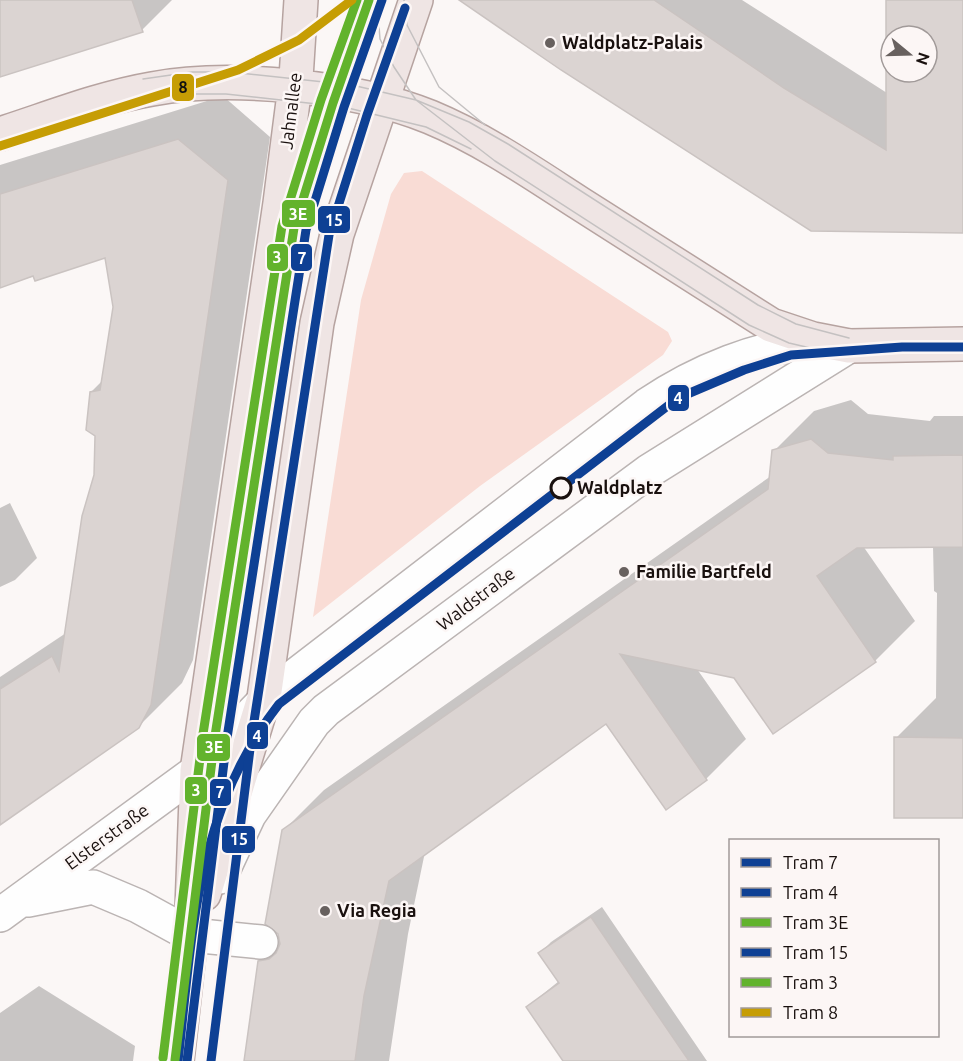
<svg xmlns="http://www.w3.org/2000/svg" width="963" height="1061" font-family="Ubuntu,sans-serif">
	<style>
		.green { fill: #f9dcd5 }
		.shadow { fill: #0003; fill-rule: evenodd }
		.building { fill: #dbd4d2; stroke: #cac3c1; stroke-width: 1.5; fill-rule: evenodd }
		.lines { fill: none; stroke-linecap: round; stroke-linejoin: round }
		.minor-casing { stroke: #bbb4b3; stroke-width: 36 }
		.major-casing { stroke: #b6a3a0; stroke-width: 36 }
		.minor { stroke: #fefefe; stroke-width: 33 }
		.major { stroke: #efe5e4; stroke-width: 33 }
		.tram { stroke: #c4c1c1; stroke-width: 1.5 }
		.tram-1-casing { stroke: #fcf6f5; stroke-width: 14 }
		.tram-2-casing { stroke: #fcf6f5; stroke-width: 14 }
		.tram-3-casing { stroke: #fcf6f5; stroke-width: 14 }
		.tram-4-casing { stroke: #fcf6f5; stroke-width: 14 }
		.tram-5-casing { stroke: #fcf6f5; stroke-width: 14 }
		.tram-6-casing { stroke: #fcf6f5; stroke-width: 14 }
		.tram-1 { stroke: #0e4094; stroke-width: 9 }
		.tram-2 { stroke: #0e4094; stroke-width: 9 }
		.tram-3 { stroke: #62b32c; stroke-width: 9 }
		.tram-4 { stroke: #0e4094; stroke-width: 9 }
		.tram-5 { stroke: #62b32c; stroke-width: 9 }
		.tram-6 { stroke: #c69d04; stroke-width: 9 }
		.poi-dot { fill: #68615f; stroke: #fcf6f5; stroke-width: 2 }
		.stop-dot { fill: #fcf6f5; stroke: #19100e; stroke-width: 3 }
		.labels { text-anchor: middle; stroke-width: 5; stroke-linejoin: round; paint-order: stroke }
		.poi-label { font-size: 18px; font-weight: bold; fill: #19100e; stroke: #fcf6f5; text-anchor: start }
		.street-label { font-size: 18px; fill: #19100e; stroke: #fcf6f5 }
		.stop-label { font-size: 18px; font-weight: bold; fill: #19100e; stroke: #fcf6f5; text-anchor: start }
		.line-badge { stroke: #fcf6f5; stroke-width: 2 }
		.badge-label { font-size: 16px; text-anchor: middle; font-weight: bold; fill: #fff }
		.pale-badge-label { font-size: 16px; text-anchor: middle; font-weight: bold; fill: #111 }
	</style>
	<rect width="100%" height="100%" fill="#fbf7f6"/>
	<path class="green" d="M422 171 668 332 672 341 663 355 480 486 313 617 361 300 391 194 404 173Z"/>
	<path class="shadow" d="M0 0H172L142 30 0 76Z
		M482 0H742L887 93V0H963V230ZM891 36H927V72H891Z
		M223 96 270 137 193 660 182 683 138 727 0 822V677L66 633 95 475 97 435 91 392 103 380 114 307 106 256 0 286V165Z
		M851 400 868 414 930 421 934 416H963V817L896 738 936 698 937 593 934 591 933 546H863L915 621 875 661 773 732 735 677 697 669 746 739 706 779 666 808 606 722 425 852 408 934 389 1061H246L259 961 280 940 284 830 324 790 771 476 774 451 814 411Z
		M10 503 37 558 15 580 0 587V508Z
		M602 907 707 1061H565L527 1007 559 981 540 953 551 942Z
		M39 986 135 1046 133 1061H0V1013Z"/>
	<path class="building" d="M0 0H132L143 32 0 77Z
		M459 0H654L784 88 886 150V0H963V233L811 231 561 70ZM891 36H927V72H891Z
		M178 139 228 180 151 705 139 728 0 825V689L52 656 59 671 82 516 94 475 95 436 86 430 90 392 100 390 113 307 105 258 35 281 33 276 0 288V194Z
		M811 439 828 453 893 460V456L963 455V547L857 548 817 576 876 662 773 734 734 678 620 654 707 780 666 810 606 724 389 881 364 996 355 1061H244L258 961 269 959 276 953 280 944 278 934 265 924 282 830 768 489 772 450Z
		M894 737 963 738V818H894Z
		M591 917 635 982 689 1061H563L526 1007 559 983 538 953Z"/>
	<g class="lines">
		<g class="minor-casing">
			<path id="minor" d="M220 877 249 815 314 722 326 710 649 471 849 346
				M28 900 93 887 138 906 191 935 261 942
				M0 915 197 771 270 695 647 405C697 371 759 346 819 341"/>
		</g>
		<g class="major-casing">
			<path id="major" d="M0 134C50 118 100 98 152 89 231 74 356 87 430 117 483 139 531 172 579 203 643 244 707 285 771 325L813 339 849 346 963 344
				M204 894 264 698 317 323 337 234 416 0
				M177 1061 191 935 197 771 280 203 296 78 301 0"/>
		</g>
		<use href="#minor" class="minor"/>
		<use href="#major" class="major"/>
		<path class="tram" d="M377 0 380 39 394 67 416 100 495 161 749 325 789 343 849 357
			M404 0 407 25 439 87 485 125
			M143 79 192 72H230L352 85 416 100 469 122 508 144 758 305 796 324 849 338
			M150 101 192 94H226L344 107 426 127 471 149"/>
		<g class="tram-1-casing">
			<path id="tram-1" d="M187 1061 227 738 306 230 344 107 382 0"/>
		</g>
		<g class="tram-2-casing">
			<path id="tram-2" d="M178 1061C193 931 195 812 279 704L678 398 744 370 791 355 902 347H963"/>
		</g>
		<g class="tram-3-casing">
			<path id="tram-3" d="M175 1060 215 736 294 228 333 103 369 0"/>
		</g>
		<g class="tram-4-casing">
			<path id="tram-4" d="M211 1061 251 741 329 235 367 115 405 8"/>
		</g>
		<g class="tram-5-casing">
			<path id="tram-5" d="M163 1058 203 734 282 226 321 100 357 0"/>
		</g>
		<g class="tram-6-casing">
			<path id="tram-6" d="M0 146 238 70 299 40 352 0"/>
		</g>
		<use href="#tram-1" class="tram-1"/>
		<use href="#tram-2" class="tram-2"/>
		<use href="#tram-3" class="tram-3"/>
		<use href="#tram-4" class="tram-4"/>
		<use href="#tram-5" class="tram-5"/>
		<use href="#tram-6" class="tram-6"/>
	</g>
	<g class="poi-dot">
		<circle cx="550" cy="43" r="6"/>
		<circle cx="624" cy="572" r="6"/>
		<circle cx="325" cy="911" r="6"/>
	</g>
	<circle class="stop-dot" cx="561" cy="488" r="10"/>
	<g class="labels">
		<g class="poi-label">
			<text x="562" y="49">Waldplatz-Palais</text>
			<text x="636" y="578">Familie Bartfeld</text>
			<text x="337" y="917">Via Regia</text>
		</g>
		<g class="street-label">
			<text transform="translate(291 111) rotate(-83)" y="6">Jahnallee</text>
			<text transform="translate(476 599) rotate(-37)" y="6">Waldstraße</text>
			<text transform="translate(107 837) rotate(-36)" y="6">Elsterstraße</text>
		</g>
		<g class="stop-label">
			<text x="577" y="494">Waldplatz</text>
		</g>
	</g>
	<g class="line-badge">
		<rect x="171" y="73" width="24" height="29" rx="6" fill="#c69d04"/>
		<rect x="281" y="199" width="35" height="29" rx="6" fill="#62b32c"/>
		<rect x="317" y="205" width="34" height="29" rx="6" fill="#0e4094"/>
		<rect x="266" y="243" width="23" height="29" rx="6" fill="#62b32c"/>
		<rect x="290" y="243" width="23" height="29" rx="6" fill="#0e4094"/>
		<rect x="667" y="384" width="23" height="28" rx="6" fill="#0e4094"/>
		<rect x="246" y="721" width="23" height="29" rx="6" fill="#0e4094"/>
		<rect x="196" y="733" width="35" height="29" rx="6" fill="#62b32c"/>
		<rect x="184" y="776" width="24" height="29" rx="6" fill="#62b32c"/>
		<rect x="209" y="778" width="23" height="29" rx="6" fill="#0e4094"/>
		<rect x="221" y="825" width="35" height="29" rx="6" fill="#0e4094"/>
	</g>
	<g class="badge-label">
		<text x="298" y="220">3E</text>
		<text x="334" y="226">15</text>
		<text x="277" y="263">3</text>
		<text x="302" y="264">7</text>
		<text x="678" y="404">4</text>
		<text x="257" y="742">4</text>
		<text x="214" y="753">3E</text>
		<text x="196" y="796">3</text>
		<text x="220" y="798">7</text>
		<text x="239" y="845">15</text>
	</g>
	<g class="pale-badge-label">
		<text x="183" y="93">8</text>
	</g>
	<rect x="729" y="839" width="210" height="198" fill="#fcf6f5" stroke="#a19a99" stroke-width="1.5"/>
	<rect x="741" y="858" width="30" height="9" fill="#0e4094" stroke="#a19a99" stroke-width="1.5"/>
	<text x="783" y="869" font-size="18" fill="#19100e">Tram 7</text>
	<rect x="741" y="888" width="30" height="9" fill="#0e4094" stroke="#a19a99" stroke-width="1.5"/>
	<text x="783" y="899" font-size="18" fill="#19100e">Tram 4</text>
	<rect x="741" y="918" width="30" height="9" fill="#62b32c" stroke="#a19a99" stroke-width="1.5"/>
	<text x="783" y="929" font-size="18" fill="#19100e">Tram 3E</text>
	<rect x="741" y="948" width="30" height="9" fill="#0e4094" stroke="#a19a99" stroke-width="1.5"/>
	<text x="783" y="959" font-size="18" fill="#19100e">Tram 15</text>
	<rect x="741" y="978" width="30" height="9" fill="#62b32c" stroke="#a19a99" stroke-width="1.5"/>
	<text x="783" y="989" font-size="18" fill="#19100e">Tram 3</text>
	<rect x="741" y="1008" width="30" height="9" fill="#c69d04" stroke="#a19a99" stroke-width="1.5"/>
	<text x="783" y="1019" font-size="18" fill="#19100e">Tram 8</text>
	<g transform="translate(909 54) rotate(109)"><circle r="28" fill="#fcf6f5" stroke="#a19a99" stroke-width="1.5"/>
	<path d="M0-4.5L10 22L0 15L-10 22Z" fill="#68615f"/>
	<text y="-9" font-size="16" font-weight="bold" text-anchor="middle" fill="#19100e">N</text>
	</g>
</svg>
